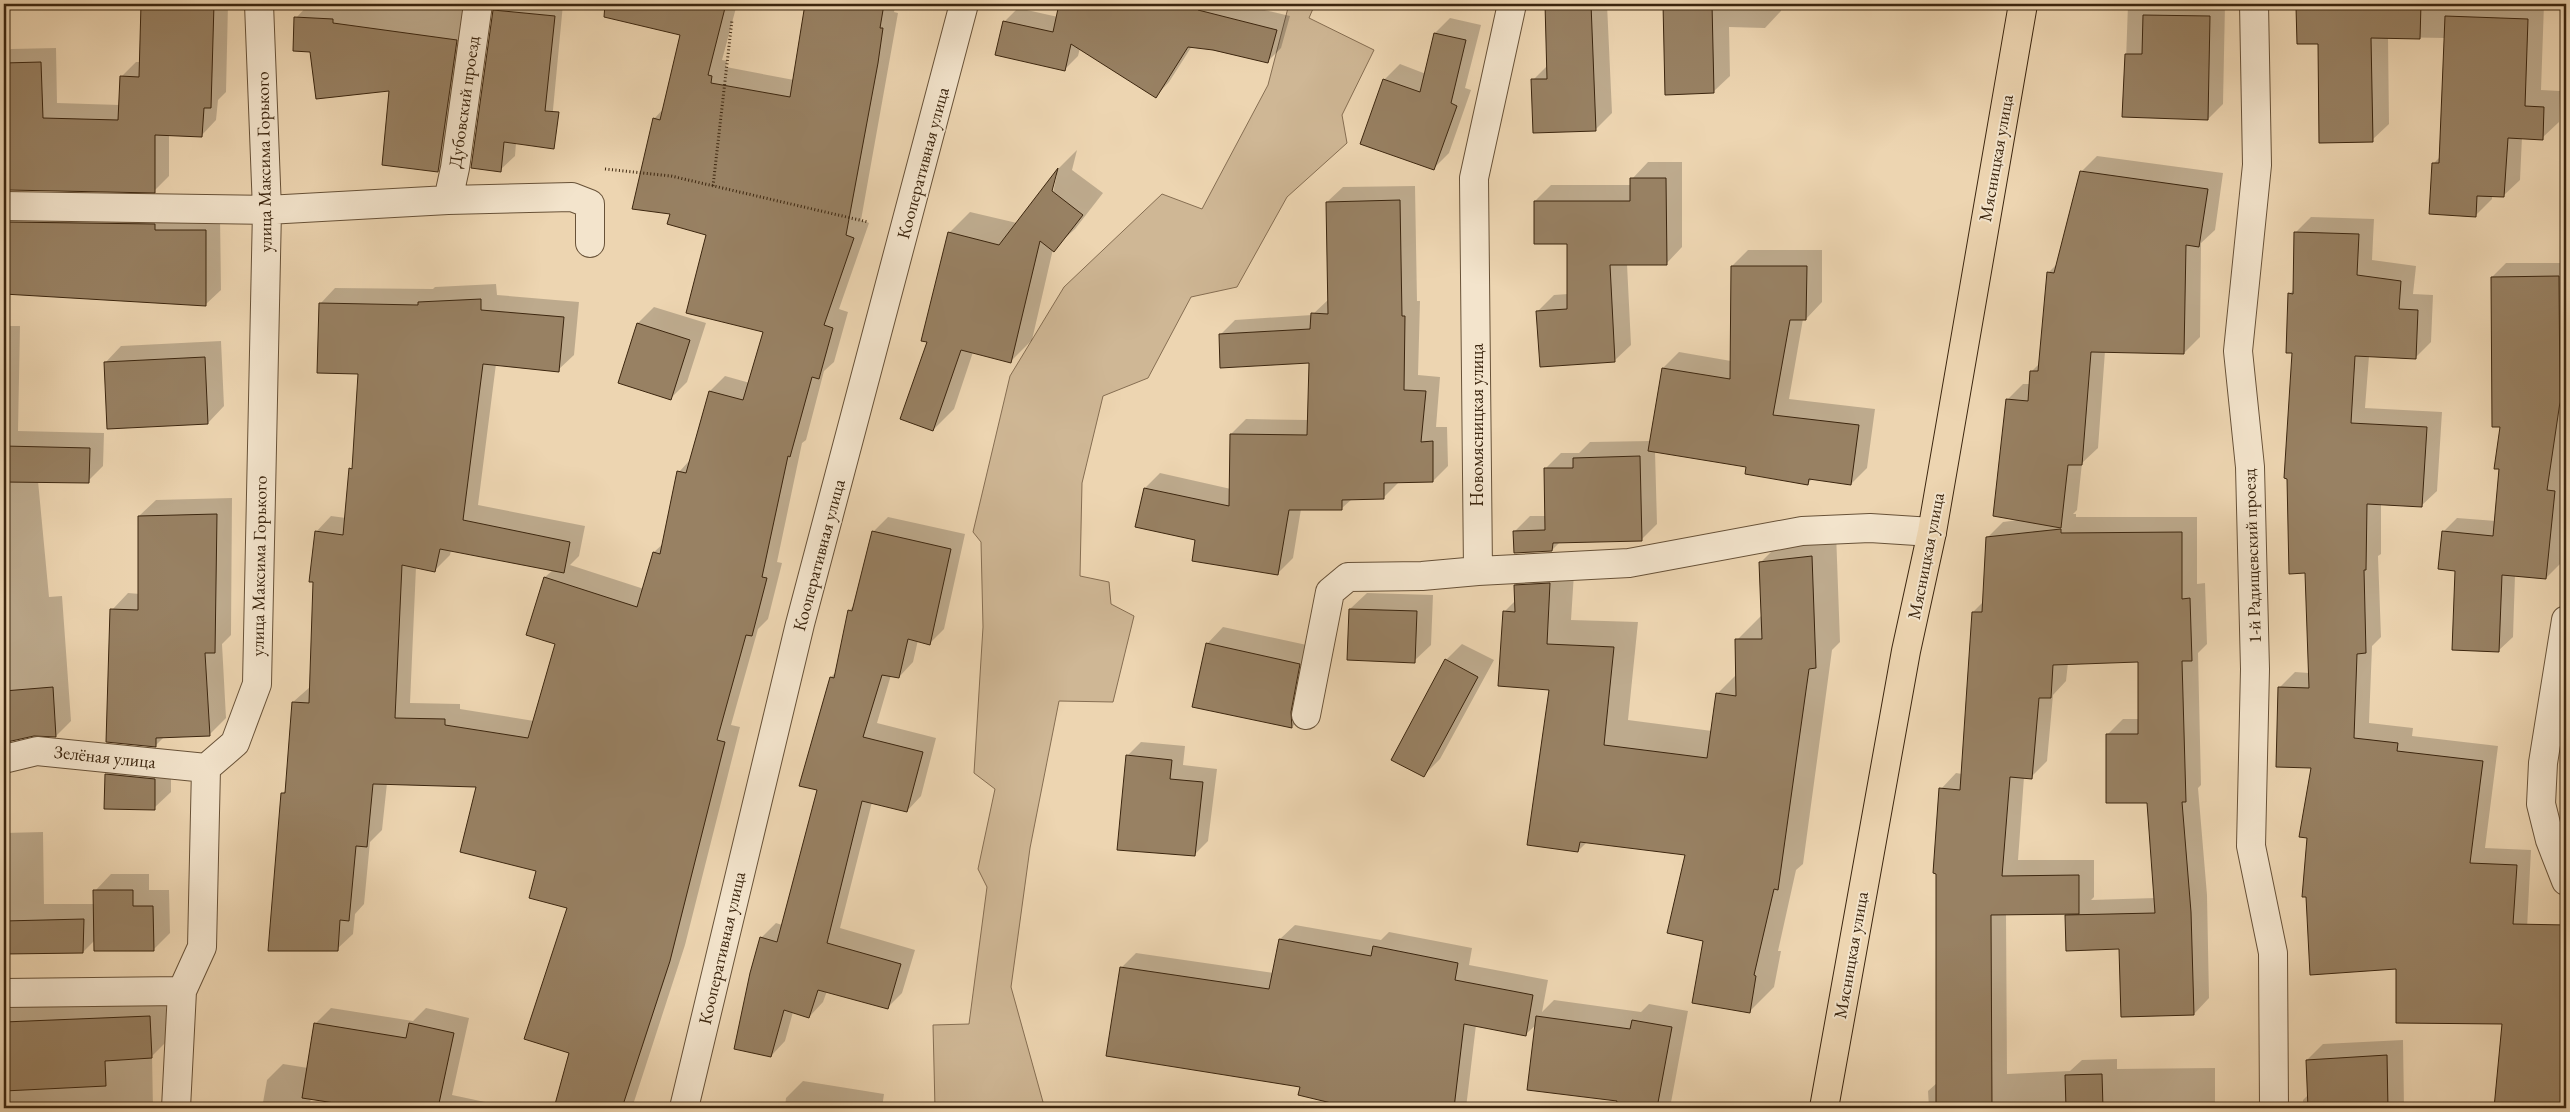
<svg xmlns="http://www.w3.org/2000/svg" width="2570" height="1112" font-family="'EB Garamond',serif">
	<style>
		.green { fill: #cfb795; stroke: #866e52 }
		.shadow { fill: #0003; fill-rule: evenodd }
		.building { fill: #988163; stroke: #3c260f }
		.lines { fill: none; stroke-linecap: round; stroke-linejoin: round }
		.minor-casing { stroke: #685238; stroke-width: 30 }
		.major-casing { stroke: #3c260f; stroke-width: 30 }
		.path { stroke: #3c260f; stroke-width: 3; stroke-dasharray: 1 2.5; stroke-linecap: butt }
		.minor { stroke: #f3e4cc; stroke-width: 28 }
		.major { stroke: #edd5b1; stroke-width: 28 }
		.labels { text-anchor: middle; stroke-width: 4; stroke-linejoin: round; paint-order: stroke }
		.street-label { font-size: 18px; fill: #3c260f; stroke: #f3e4cc }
	</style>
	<rect width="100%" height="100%" fill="#edd5b1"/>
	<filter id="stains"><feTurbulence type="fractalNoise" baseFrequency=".004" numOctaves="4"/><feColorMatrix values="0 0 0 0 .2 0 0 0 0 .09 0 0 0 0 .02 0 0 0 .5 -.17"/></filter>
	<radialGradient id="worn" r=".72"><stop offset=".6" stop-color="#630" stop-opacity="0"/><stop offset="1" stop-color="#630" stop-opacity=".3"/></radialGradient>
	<path class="green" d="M1289 4H1315L1309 18 1374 50 1342 115 1347 143 1287 197 1237 287 1191 297 1148 378 1103 396 1082 483 1080 576 1109 582 1111 604 1134 616 1113 702 1059 701 1030 848 1011 987 1043 1102 1040 1108H935L933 1025 969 1024 987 887 978 869 995 789 974 773 983 627 981 542 973 532 1010 376 1064 287 1162 194 1202 209 1268 85Z"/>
	<path class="shadow" d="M147 4H228L226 92 218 100 216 120 201 136 169 135V176L154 191 4 189V56L11 49 56 48 57 103 120 105 121 77 136 62H141L143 8Z
		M309 4H474L452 156 438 170 391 89 311 51 296 18Z
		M494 4H563L551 131 516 143 515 156 500 170 472 167Z
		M670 4H737L722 60 727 61 726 67 794 80 806 6 798 4H896L894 12 898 13 861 220 869 223 839 309 848 312 834 362 824 371 806 440 802 443 777 562 782 563 768 619 758 629 731 725 740 727 685 945 632 1108H555L571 1052 568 907 538 870 478 786 387 783 382 830 370 842 364 904 355 914 353 934 337 949 282 794 286 790 293 702 310 687 316 532 331 516 346 518 351 469 353 466 359 372 320 304 335 288 433 289 435 287 496 284 497 295 579 302 574 355 558 370 496 364 478 505 585 526 579 556 570 565 644 589 654 552 664 543 679 472 690 460 710 391 725 376 750 383 764 331 707 234 672 213 654 119 664 108 681 34 664 30ZM451 550 553 570 545 577 556 643 534 721 460 709V704L410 703 416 567 435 570 450 555Z
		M1061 4H1239L1290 16 1281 48 1267 62 1192 46 1169 82 1156 96 1080 48 1078 56 1065 69 1004 22 1018 8 1058 17Z
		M1546 4H1607L1612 113 1596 129 1533 80 1548 65Z
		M1674 4H1782L1781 11 1765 28 1729 27 1730 76 1713 92 1664 14Z
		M1909 4H1947L1943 8H1909Z
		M2128 4H2225L2223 104 2208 119 2124 116Z
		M2301 4H2544L2541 90 2560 91 2559 122 2542 138 2522 137 2520 180 2503 196 2492 195V199L2475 216 2434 163 2440 157 2445 38 2388 37 2389 124 2372 140 2298 7Z
		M1450 18 1481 25 1465 88 1471 90 1449 153 1434 168 1384 80 1400 64 1426 74 1435 33Z
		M1077 150 1072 170 1103 193 1075 229 1053 249 1032 340 1011 361 973 352 954 409 933 430 929 341 949 233 970 212 1017 223 1058 169ZM1057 174 1052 197H1049L1054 177Z
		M2097 156 2223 173 2215 230 2201 243 2200 337 2184 353 2105 351 2098 448 2082 463 2077 510 2073 514H2076V517H2197V584L2205 583 2207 644 2198 653 2201 785 2198 788 2207 895 2209 998 2194 1014 2120 948 2066 916 2070 913H2006L2007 1074 2070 1071 2082 1060 2117 1059V1069L2215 1068V1108H1929L1928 1091 1937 1083 1941 789 1956 773 1962 774 1973 612 1984 601 1987 538 2003 522 2019 520 2007 400 2023 384H2031L2032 371 2040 363 2048 273 2058 263 2081 172ZM2139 661V719H2123L2107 735 2148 801 2155 898 2091 900 2094 897V860H2018L2024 777H2031L2047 761 2053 695 2066 681 2068 663Z
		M1648 162H1682V247L1666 264H1627L1631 345 1614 361 1538 311 1554 295 1568 294V243L1535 201 1551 185H1632V179Z
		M1415 186 1417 301H1420L1418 375 1440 377 1436 427H1447L1448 466 1433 481 1399 482 1383 498 1352 499 1342 508 1301 509 1293 558 1278 573 1196 539 1145 488 1160 473 1231 489V434L1246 419 1309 420 1311 362 1220 335 1235 320 1312 315 1329 299 1327 202 1343 187Z
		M4 193 220 215 221 290 206 304 4 293Z
		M2311 217 2374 219 2372 260 2416 266 2413 294 2433 295 2431 342 2415 358 2369 356 2365 408 2442 412 2437 491 2421 506 2381 504V554L2378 556 2381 637 2372 646 2369 723 2413 728 2412 736 2498 746 2485 848 2531 850 2523 1008 2398 968 2309 837 2313 767 2279 688 2295 672 2309 673 2306 572 2289 294 2294 290 2296 232Z
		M1748 250H1822V302L1806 319H1803L1789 399 1875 409 1867 468 1851 484 1813 478 1808 483 1747 466 1655 451 1657 524 1641 540 1561 541 1552 550 1514 532 1530 516H1546L1545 469 1561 453H1579L1590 442 1651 441 1663 368 1679 352 1731 361 1732 266Z
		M2506 263H2566V434L2560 477H2566V496L2560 564 2546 578 2515 575 2513 637 2498 651 2457 569 2443 532 2457 518 2496 521 2501 426 2492 277Z
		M654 307 706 323 687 382 671 398 638 323Z
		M4 326H20L18 431 104 433 103 466 88 481H38L49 597 62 596 71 721 56 736 38 734 4 738Z
		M221 341 224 406 208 423 105 363 121 346Z
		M232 498 231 635 222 644 226 718 210 734 165 736 155 746 112 610 128 593 140 594 139 516 156 500Z
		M888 517 965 534 944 629 930 643 918 640 913 662 899 677 891 675 877 723 936 738 921 796 907 811 872 802 840 928 915 950 902 993 887 1008 827 991 823 1002 809 1017 793 1012 785 1041 771 1056 761 938 776 923 782 925 819 789 831 677 836 672 850 610 854 605 873 532Z
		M1836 532 1840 642 1832 650 1803 864 1796 870 1778 951H1781L1774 987 1749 1012 1705 940 1686 854 1587 842 1578 851 1550 689 1504 612 1516 600 1515 585 1540 560 1575 558 1571 620 1638 622 1628 720 1712 731 1717 694 1737 674V640L1762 615 1761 562 1786 537Z
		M1367 593 1433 595 1431 645 1414 661 1350 609Z
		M1223 627 1316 647 1308 710 1292 727 1207 644Z
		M1462 644 1494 660 1440 759 1424 775 1446 660Z
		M1141 742 1185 746 1183 765 1217 769 1208 841 1194 855 1127 756Z
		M122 758 171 762V792L154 808 105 807 106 774Z
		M43 832 44 904H95V891L111 874H149V890H169L170 933 153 950 95 940 83 952 4 953V833Z
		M1295 925 1381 940 1389 932 1472 948 1469 965 1548 980 1542 1012 1554 1000 1641 1012 1649 1004 1688 1011 1670 1108H1617L1618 1100 1537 1024 1526 1034 1476 1025 1466 1108H1358L1300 1094 1302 1086 1121 968 1136 953 1274 973 1280 939Z
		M166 1001 167 1041 152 1056 153 1108H4V1015L12 1007Z
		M331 1008 413 1021 426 1008 469 1018 452 1095 514 1108H375L311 1098 309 1108H262L267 1080 283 1064 308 1068 315 1024Z
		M2403 1040 2404 1108H2303V1100L2308 1095 2307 1060 2323 1044Z
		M2516 1049 2566 1055V1108H2496L2500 1066Z
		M803 1081 884 1094 882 1108H785L786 1098Z
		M1696 1104 1724 1108H1692Z"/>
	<path class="building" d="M141 4H214L211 108H204L202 137 155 135V193L8 190 9 179H4V63L41 62 43 118 118 120 120 76 139 77Z
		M605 4H726L708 75 712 76 711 83 790 97 805 4H884L880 28H883L878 63 846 235 854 238 824 325 833 328 819 379 812 377 790 457 788 456 762 577 767 578 752 636 746 635 717 740 725 742 670 961 622 1108H554L569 1053 524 1039 567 908 529 898 536 871 460 852 476 787 373 784 367 847 356 846 349 921 340 920 338 951H268L281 793H285L292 702 309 703 313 582H309L315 531 343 535 349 468 352 469 358 374 317 373 319 303 418 305V302L481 299V310L564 317 559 372 483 364 463 520 570 542 564 573 440 549 435 572 402 565 395 718 445 719V725L528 738 555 644 526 635 544 577 637 607 653 552 660 554 677 471 686 473 709 391 743 400 763 332 686 313 706 235 667 224 670 214 632 209 653 118 660 120 680 35 604 17Z
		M1059 4H1198V10L1277 30 1268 63 1213 50 1188 47 1156 98 1071 44 1065 71 995 55 1003 21 1053 32Z
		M1545 4H1591L1596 131 1533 133 1531 79H1547Z
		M1663 4H1712L1714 93 1665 95Z
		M2378 4H2421L2420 39 2371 38 2373 142 2319 143 2318 44H2297L2296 7 2378 6Z
		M493 10 555 16 545 111 559 112 554 149 504 142 501 172 471 168Z
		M2143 15 2210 16 2208 120 2122 117 2125 54H2142Z
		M2445 16 2528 19 2525 106 2544 107 2543 140 2508 138 2504 197 2477 196 2476 217 2429 214 2432 163H2439Z
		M294 17 333 19V23L457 40 438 172 382 165 389 91 316 99 310 52 293 51Z
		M1434 33 1466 40 1451 103 1457 106 1434 170 1360 144 1383 79 1420 92Z
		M1058 168 1052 191 1083 215 1054 252 1040 241 1011 363 961 350 933 431 900 419 927 342 921 341 948 232 999 245Z
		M2080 171 2208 189 2199 247 2186 245 2184 354 2091 352 2082 465H2068L2061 528 1993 516 2006 399 2028 401 2030 371H2038L2047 272 2054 273Z
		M1630 178H1666L1667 265H1610L1615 362 1540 367 1536 311 1567 309V244H1534V201H1630Z
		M1400 200 1402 316H1405L1404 390 1426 391 1421 442 1433 441V482L1384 483V499L1342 500V510H1289L1278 575 1192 561 1195 540 1135 527 1144 488 1229 506 1230 434 1307 435 1309 363 1220 368 1219 334 1310 329 1311 313 1328 314 1326 202Z
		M6 222 155 224V230H206V306L4 294Z
		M2294 232 2359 234 2357 275 2401 281 2399 309 2418 310 2416 359 2355 356 2351 423 2427 427 2422 507 2367 504 2366 570H2364L2366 653 2357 654 2354 738 2398 743 2397 751 2483 761 2470 863 2517 865 2513 924 2566 925V1108H2494L2502 1024 2396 1023V969L2310 975 2306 897H2302L2307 838 2299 837 2311 768 2276 767 2278 687 2309 688 2305 573 2289 574 2287 479 2284 478 2292 353H2286L2288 293 2293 294Z
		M1731 266H1807L1806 320H1790L1773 415 1859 425 1851 485 1809 479 1808 485 1745 474 1746 467 1648 451 1662 368 1730 379Z
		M2559 276 2560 402 2547 490 2555 491 2546 579 2502 575 2499 652 2452 650 2455 571 2438 569 2442 531 2493 536 2499 469H2494L2500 427H2492L2491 277Z
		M637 323 690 340 671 400 618 383Z
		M205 357 208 424 107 429 104 362Z
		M4 446 90 448 89 483 4 482Z
		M1640 456 1642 541 1553 543 1552 551 1514 553 1513 531 1545 530 1544 468H1573V458Z
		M217 514 215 653H205L210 736 156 738V747L106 742 110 609 138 610V516Z
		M2061 529V533L2182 532V599L2190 598 2192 661H2182L2186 802H2182L2191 912 2194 1015 2121 1017 2119 949 2066 951 2065 915 2155 913 2147 803H2106V734H2138V662L2053 665 2051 698H2039L2032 779 2010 777 2002 876 2079 875V914L1991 915 1992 1108H1936V874L1933 873 1939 788 1960 790 1972 612H1982L1986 537Z
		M872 531 951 549 930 645 908 639 899 678 882 675 863 737 923 752 907 812 862 801 827 943 901 964 888 1009 818 990 809 1018 784 1010 771 1057 734 1049 750 973 760 937 777 942 817 790 799 786 830 677 834 678 848 610 852 611Z
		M1812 556 1816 668 1809 669 1778 890 1774 889 1754 975 1756 976 1750 1013 1692 1003 1703 941 1667 933 1685 855 1580 842 1578 852 1527 845 1549 690 1498 686 1503 611 1515 612 1514 585 1550 583 1547 644 1614 647 1604 745 1707 758 1716 693 1736 696 1735 639H1762L1759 562Z
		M1349 609 1417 611 1415 663 1347 660Z
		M1206 643 1300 664 1291 712 1292 728 1192 707Z
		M1445 659 1478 677 1424 777 1391 760Z
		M53 687 56 737 34 736 7 742 4 691Z
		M1126 755 1172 760 1170 779 1203 782 1195 856 1117 850Z
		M105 774 155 779V810L104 809Z
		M93 890H133V906H153L154 951H94Z
		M84 919 83 953 4 954V921Z
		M1279 939 1371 956 1373 946 1458 963 1455 980 1533 995 1526 1036 1464 1024 1454 1108H1352L1298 1095 1300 1087 1106 1056 1120 967 1269 989Z
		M150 1016 152 1058 105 1061 106 1086 4 1091V1022Z
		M1536 1016 1630 1029 1632 1020 1672 1027 1657 1108H1615L1617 1101 1527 1090Z
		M314 1023 406 1038 409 1023 454 1033 438 1108H367L302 1098Z
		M2387 1055 2388 1108H2308L2306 1060Z
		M2102 1074 2103 1108H2066L2065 1075Z"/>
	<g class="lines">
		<g class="minor-casing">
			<path id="minor" d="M2254 4 2257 165 2238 351 2250 467 2255 669 2251 846 2273 953 2274 1108
				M448 200 455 168 478 4
				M4 206 267 210 448 200 572 197 590 204V243
				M1478 571 1629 563 1802 531 1870 528 1932 532
				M2566 620 2543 763 2541 804 2550 840 2566 881
				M1306 715 1330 592 1348 577 1422 576 1478 571 1474 178 1512 4
				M4 759 37 751 206 768
				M4 993 182 991
				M176 1108 182 991 202 947 206 768 235 743 257 684 267 210 259 4
				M684 1108 800 624 964 4"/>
		</g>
		<g class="major-casing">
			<path id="major" d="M1824 1108 1906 651 1932 532 2023 4"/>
		</g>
		<path class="path" d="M605 169 671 176 868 222
			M713 186 732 20"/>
		<use href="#minor" class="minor"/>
		<use href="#major" class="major"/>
	</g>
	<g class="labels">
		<g class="street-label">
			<text transform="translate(464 102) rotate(-82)" y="6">Дубовский проезд</text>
			<text transform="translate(1996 158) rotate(-80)" y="6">Мясницкая улица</text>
			<text transform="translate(264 162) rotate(-91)" y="6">улица Максима Горького</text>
			<text transform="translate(923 163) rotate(-75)" y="6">Кооперативная улица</text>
			<text transform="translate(1477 425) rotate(-90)" y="6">Новомясницкая улица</text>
			<text transform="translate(819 555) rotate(-75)" y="6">Кооперативная улица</text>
			<text transform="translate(1926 556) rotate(-79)" y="6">Мясницкая улица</text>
			<text transform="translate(2252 556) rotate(-92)" y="6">1-й Радищевский проезд</text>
			<text transform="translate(259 566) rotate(-89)" y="6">улица Максима Горького</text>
			<text transform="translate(105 757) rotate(6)" y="6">Зелёная улица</text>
			<text transform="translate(722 948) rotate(-77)" y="6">Кооперативная улица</text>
			<text transform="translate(1851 955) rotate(-80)" y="6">Мясницкая улица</text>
		</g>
	</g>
	<rect width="2570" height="1112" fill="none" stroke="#edd5b1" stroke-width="20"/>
	<rect x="5" y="5" width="2560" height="1102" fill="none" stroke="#3c260f" stroke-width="2.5"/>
	<rect x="10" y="10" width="2550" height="1092" fill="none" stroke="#3c260f"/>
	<rect width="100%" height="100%" filter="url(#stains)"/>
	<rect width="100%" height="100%" fill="url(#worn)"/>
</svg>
